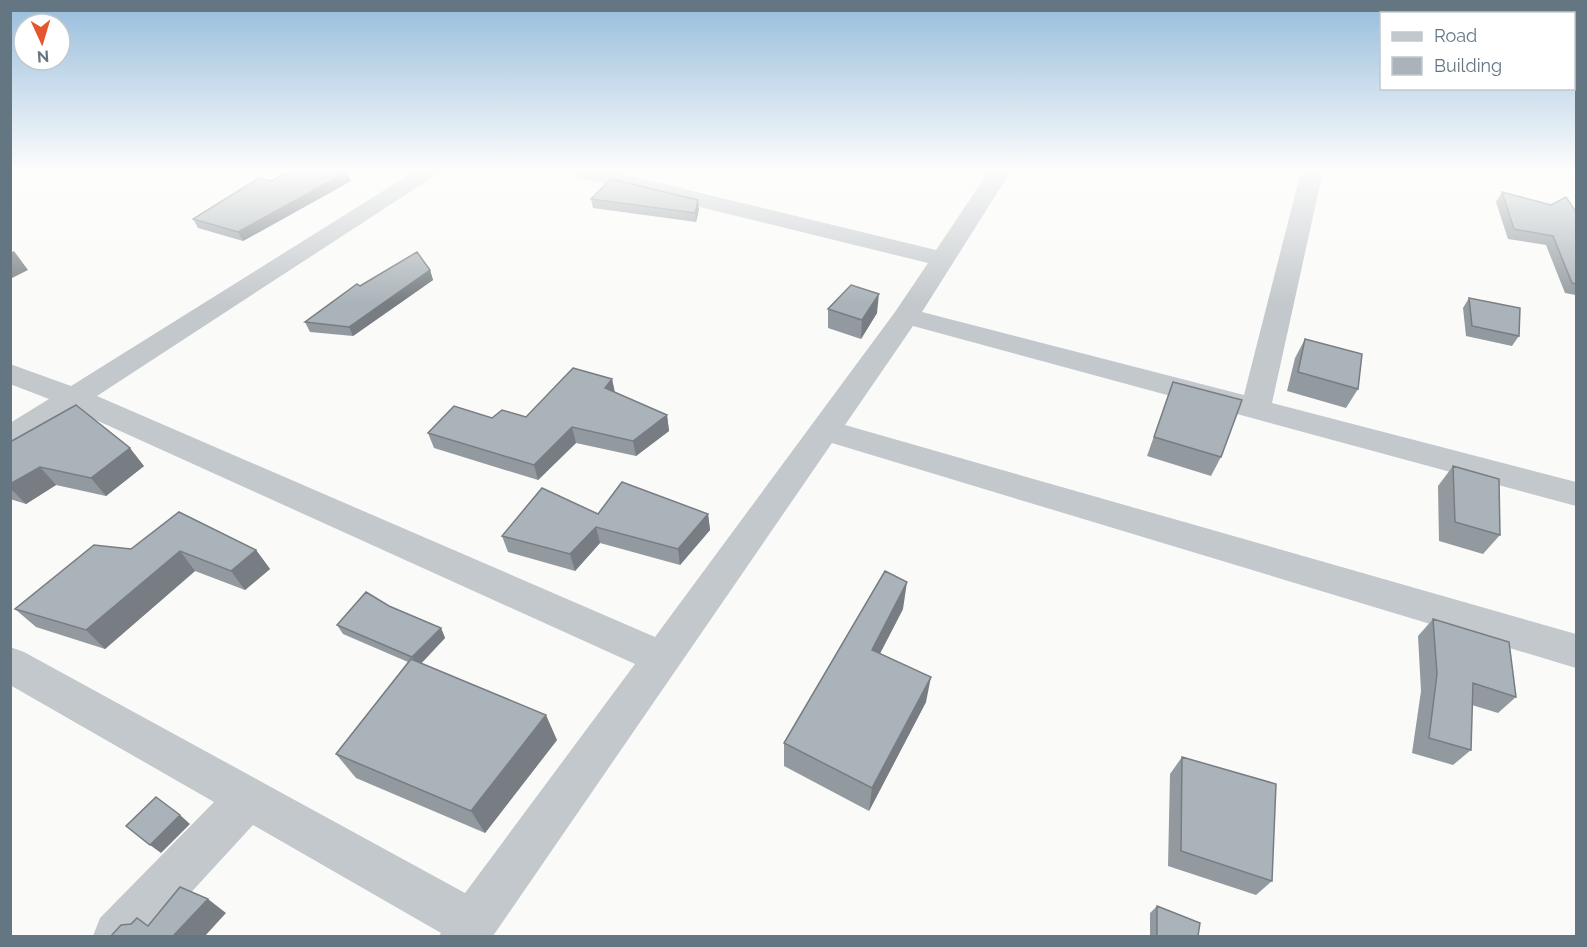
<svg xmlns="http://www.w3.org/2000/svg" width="1587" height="947" font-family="Raleway,sans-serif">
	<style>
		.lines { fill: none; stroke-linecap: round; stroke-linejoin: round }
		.street { fill: #c3c8cc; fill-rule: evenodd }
		.wall { fill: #929a9f }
		.shaded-wall { fill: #777d82 }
		.building { fill: #aab3b9; stroke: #777d82; stroke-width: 1.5 }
	</style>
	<rect width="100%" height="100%" fill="#fafaf8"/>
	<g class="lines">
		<path class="street" d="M415 171H442L97 396 655 637 895 312 928 263 573 176 570 171H610L936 250 989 171H1011L922 312 1244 395 1301 171H1323L1272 403 1576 482V506L913 326 845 425 1576 634V668L832 443 493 936H439L441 933 253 825 151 936H93L100 918 214 802 10 685V647L24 652 465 893 635 664 76 411 21 446 10 449V423L49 399 10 384V364L71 386Z"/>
	</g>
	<path class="wall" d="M272 181H351L243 241 198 228 193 219Z
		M1502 192 1576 212V295L1565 293 1546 245 1508 239 1496 202Z
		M591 199 699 209 696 222 593 208Z
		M430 270 433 280 353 336 310 332 305 322 360 286Z
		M1469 298 1519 336 1512 346 1466 336 1463 308Z
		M828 309 877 313 861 339 828 328Z
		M1305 339 1358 389 1346 408 1287 391 1295 358Z
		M612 379 615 392 667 415 669 431 636 456 576 443 538 480 434 448 428 433 492 418 526 417Z
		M1173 382 1221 457 1211 476 1147 456Z
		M10 442 144 466 106 496 56 485 26 504 10 499Z
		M1453 466 1500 535 1483 554 1439 541 1438 486Z
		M708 514 710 530 680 565 600 543 575 571 508 552 502 536Z
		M131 549 256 550 270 569 245 590 195 571 105 649 36 627 15 609Z
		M389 606 441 628 445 638 421 663 557 740 485 833 356 778 336 754 408 662 343 634 337 625Z
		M903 609 880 653 926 702 869 811 784 766V743Z
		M1433 619 1516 697 1498 713 1472 705 1471 750 1453 765 1412 753 1421 691 1418 636Z
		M1182 757 1272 881 1256 895 1168 866 1170 774Z
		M1157 906 1198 936H1150V913Z"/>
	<path class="shaded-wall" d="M347 172 351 181 243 241 238 232Z
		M698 200 699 209 696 222 695 213Z
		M14 251 28 270 10 279V253Z
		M430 270 433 280 353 336 349 327Z
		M879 294 877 313 861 339 862 320Z
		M612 379 615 395 605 388Z
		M667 415 669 431 636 456 633 441Z
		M572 427 576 443 538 480 534 465Z
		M130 448 144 466 106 496 91 478Z
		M40 467 56 485 26 504 10 488V484Z
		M708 514 710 530 680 565 678 549Z
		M596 527 600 543 575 571 570 554Z
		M256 550 270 569 245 590 231 571Z
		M180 551 195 571 105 649 86 630Z
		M907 582 903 609 869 675 872 650Z
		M441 628 445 638 418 667 412 657Z
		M931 677 926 702 869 811 872 788Z
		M546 715 557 740 485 833 471 811Z
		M180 815 190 824 161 853 150 845Z
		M208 899 226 913 205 936H173Z"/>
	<path class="building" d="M288 171 347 172 238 232 193 219 259 178 272 181Z
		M611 179 698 200 695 213 591 199Z
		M1502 192 1551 205 1566 197 1576 212V284L1572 283 1553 236 1514 229Z
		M417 252 430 270 349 327 305 322 357 284 360 286Z
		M851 285 879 294 862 320 828 309Z
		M1469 298 1520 308 1519 336 1472 326Z
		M1305 339 1362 354 1358 389 1298 372Z
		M573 368 612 379 605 388 667 415 633 441 572 427 534 465 428 433 454 406 492 418 502 410 526 417Z
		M1173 382 1242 400 1221 457 1154 437Z
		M76 405 130 448 91 478 40 467 10 484V442Z
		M1453 466 1499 479 1500 535 1455 522Z
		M622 482 708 514 678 549 596 527 570 554 502 536 542 488 598 514Z
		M179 512 256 550 231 571 180 551 86 630 15 609 94 545 131 549Z
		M885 571 907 582 872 650 931 677 872 788 784 743Z
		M366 592 389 606 441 628 412 657 337 625Z
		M1433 619 1509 642 1516 697 1473 683 1471 750 1429 738 1437 674Z
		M411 659 546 715 471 811 336 754Z
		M1182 757 1276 784 1272 881 1181 851Z
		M156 797 180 815 150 845 126 826Z
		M180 887 208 899 173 936H111L121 925 131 924 137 918 148 926Z
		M1157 906 1200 923 1198 936H1157Z"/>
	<linearGradient id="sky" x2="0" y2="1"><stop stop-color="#96bcdc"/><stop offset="0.56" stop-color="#fdfdfc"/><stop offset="1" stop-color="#fdfdfc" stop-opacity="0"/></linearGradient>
	<rect width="1587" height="304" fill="url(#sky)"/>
	<rect width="1587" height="947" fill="none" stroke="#657683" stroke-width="24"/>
	<rect x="1380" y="12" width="195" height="78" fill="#ffffff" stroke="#c1c8cd" stroke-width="1.5"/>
	<rect x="1392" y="32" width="30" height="9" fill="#c3c8cc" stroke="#c1c8cd" stroke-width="1.5"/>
	<text x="1434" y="42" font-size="18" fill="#657683">Road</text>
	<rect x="1392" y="57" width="30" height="18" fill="#aab3b9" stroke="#c1c8cd" stroke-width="1.5"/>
	<text x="1434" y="72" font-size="18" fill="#657683">Building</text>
	<g transform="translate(42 42) rotate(176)"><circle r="28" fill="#ffffff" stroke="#c1c8cd" stroke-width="1.5"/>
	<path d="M0-4.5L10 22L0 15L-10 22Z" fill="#e4572e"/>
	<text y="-9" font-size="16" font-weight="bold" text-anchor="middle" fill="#657683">N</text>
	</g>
</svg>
